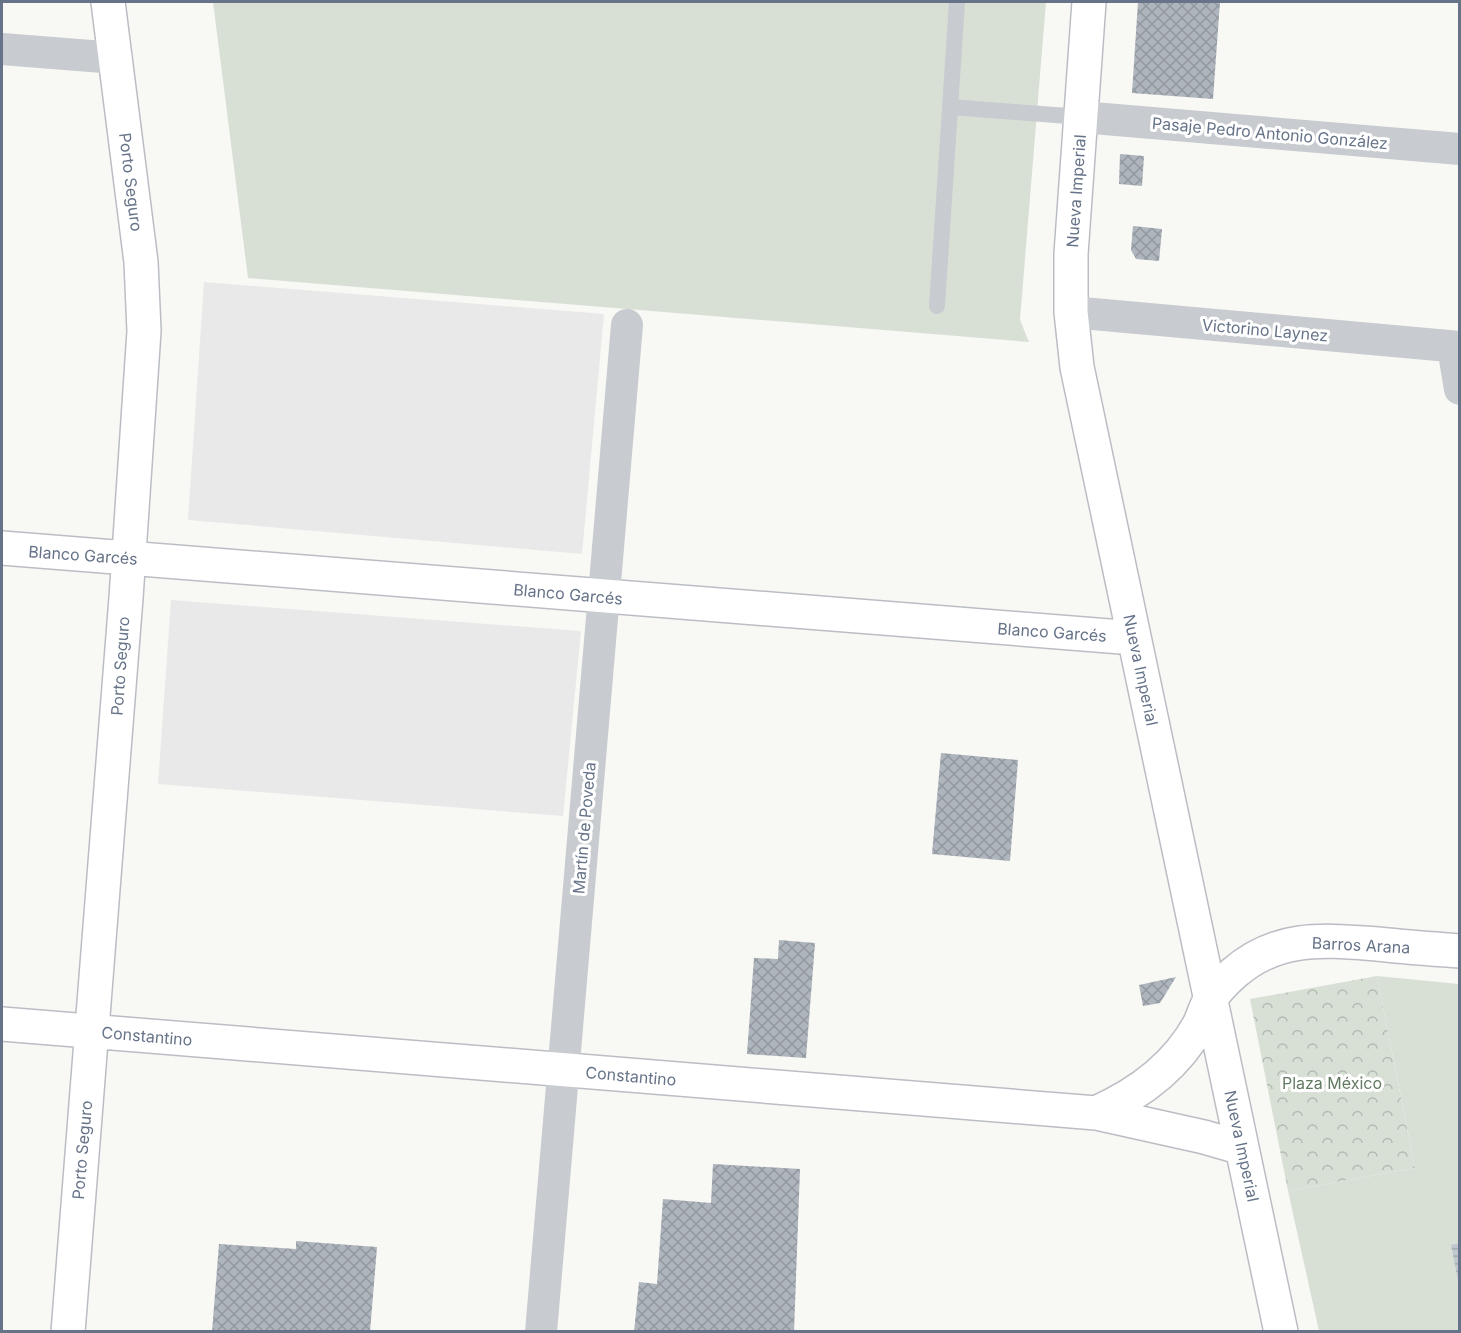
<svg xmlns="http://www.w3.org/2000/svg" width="1461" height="1333" font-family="Inter,sans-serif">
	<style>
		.built { fill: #e9e9e9 }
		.forest { fill: url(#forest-crowns) }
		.pitch { fill: #d8e0d6 }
		.water { fill: url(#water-rules) }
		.building { fill: url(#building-cross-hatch) }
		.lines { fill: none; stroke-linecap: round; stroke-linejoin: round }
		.secondary-casing { stroke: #babec4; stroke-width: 36 }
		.lane { stroke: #c8cbcf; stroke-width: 16 }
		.street { stroke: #c8cbcf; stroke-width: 32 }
		.secondary { stroke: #fff; stroke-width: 33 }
		.labels { text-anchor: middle; stroke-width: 6; stroke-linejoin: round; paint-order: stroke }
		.street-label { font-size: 16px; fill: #667388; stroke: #fff }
		.park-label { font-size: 16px; fill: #627a61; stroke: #fff }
	</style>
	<defs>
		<pattern id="forest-crowns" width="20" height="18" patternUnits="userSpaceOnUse" patternTransform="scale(1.5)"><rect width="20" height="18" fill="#d8e0d6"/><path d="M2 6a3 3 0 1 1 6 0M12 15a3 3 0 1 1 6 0" fill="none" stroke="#b3bab3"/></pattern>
		<pattern id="water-rules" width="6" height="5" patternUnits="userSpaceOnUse" patternTransform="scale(1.5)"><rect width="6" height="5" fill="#c0c9cf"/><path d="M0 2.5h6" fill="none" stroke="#a0a8ae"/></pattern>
		<pattern id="building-cross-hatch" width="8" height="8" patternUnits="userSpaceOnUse" patternTransform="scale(1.5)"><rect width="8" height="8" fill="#afb5bd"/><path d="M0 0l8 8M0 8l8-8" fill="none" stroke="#92989f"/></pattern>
	</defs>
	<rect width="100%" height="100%" fill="#f8f8f5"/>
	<path class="built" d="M204 282 604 314 582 554 188 520Z
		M171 600 581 631 563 816 158 784Z"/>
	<path class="forest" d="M1377 976 1415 1168 1288 1191 1250 999Z"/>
	<path class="pitch" d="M213 2H1046L1020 320 1029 342 248 278Z
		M1377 976 1459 984V1331H1319L1288 1191 1415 1168Z"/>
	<path class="water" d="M1459 1243 1460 1285H1459L1451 1245Z"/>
	<path class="building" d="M1138 2H1220L1213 99 1132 93Z
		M1120 154 1144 156 1142 186 1119 184Z
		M1133 226 1162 229 1159 261 1136 259 1131 250Z
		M941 753 1018 760 1010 861 932 854Z
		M779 940 815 943 806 1058 747 1054 754 958 778 959Z
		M1176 977 1160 1003 1143 1006 1139 985Z
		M713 1164 800 1169 794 1332H634L639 1282 657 1284 663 1199 711 1203Z
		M296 1241 377 1247 370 1332H212L219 1244 296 1249Z"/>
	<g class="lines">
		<g class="secondary-casing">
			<path id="secondary" d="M1089 2 1071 254V312L1077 367 1281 1332
				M2 548 1134 638
				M2 1024 1096 1113 1204 1137 1242 1148
				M1096 1113C1139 1094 1176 1067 1199 1025 1203 1017 1205 1008 1210 1000 1216 990 1225 981 1234 973 1278 935 1323 940 1377 944 1405 947 1432 949 1460 951
				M68 1332 126 598 144 331 141 262 108 2"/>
		</g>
		<path class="lane" d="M950 107 1081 117
			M937 306 957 2"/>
		<path class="street" d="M2 49 116 58
			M1081 117 1460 149
			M1071 312 1460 347
			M1453 347 1460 389
			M541 1332 627 325"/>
		<use href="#secondary" class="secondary"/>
	</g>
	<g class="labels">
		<g class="street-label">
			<text transform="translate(1270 133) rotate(5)" y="6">Pasaje Pedro Antonio González</text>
			<text transform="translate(131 182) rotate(83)" y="6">Porto Seguro</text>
			<text transform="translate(1076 191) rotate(-86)" y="6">Nueva Imperial</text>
			<text transform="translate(1265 330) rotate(5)" y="6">Victorino Laynez</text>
			<text transform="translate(83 555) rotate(4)" y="6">Blanco Garcés</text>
			<text transform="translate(568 594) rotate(5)" y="6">Blanco Garcés</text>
			<text transform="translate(1052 632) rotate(4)" y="6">Blanco Garcés</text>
			<text transform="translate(120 666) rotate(-86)" y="6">Porto Seguro</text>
			<text transform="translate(1141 670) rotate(78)" y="6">Nueva Imperial</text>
			<text transform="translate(584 828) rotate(-85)" y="6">Martín de Poveda</text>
			<text transform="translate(1361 945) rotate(3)" y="6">Barros Arana</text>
			<text transform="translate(147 1036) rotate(5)" y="6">Constantino</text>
			<text transform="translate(631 1076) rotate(5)" y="6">Constantino</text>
			<text transform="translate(1242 1146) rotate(78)" y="6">Nueva Imperial</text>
			<text transform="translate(82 1150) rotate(-85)" y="6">Porto Seguro</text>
		</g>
		<g class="park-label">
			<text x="1332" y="1089">Plaza México</text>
		</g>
	</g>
	<rect width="1461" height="1333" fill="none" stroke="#667388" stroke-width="6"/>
</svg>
